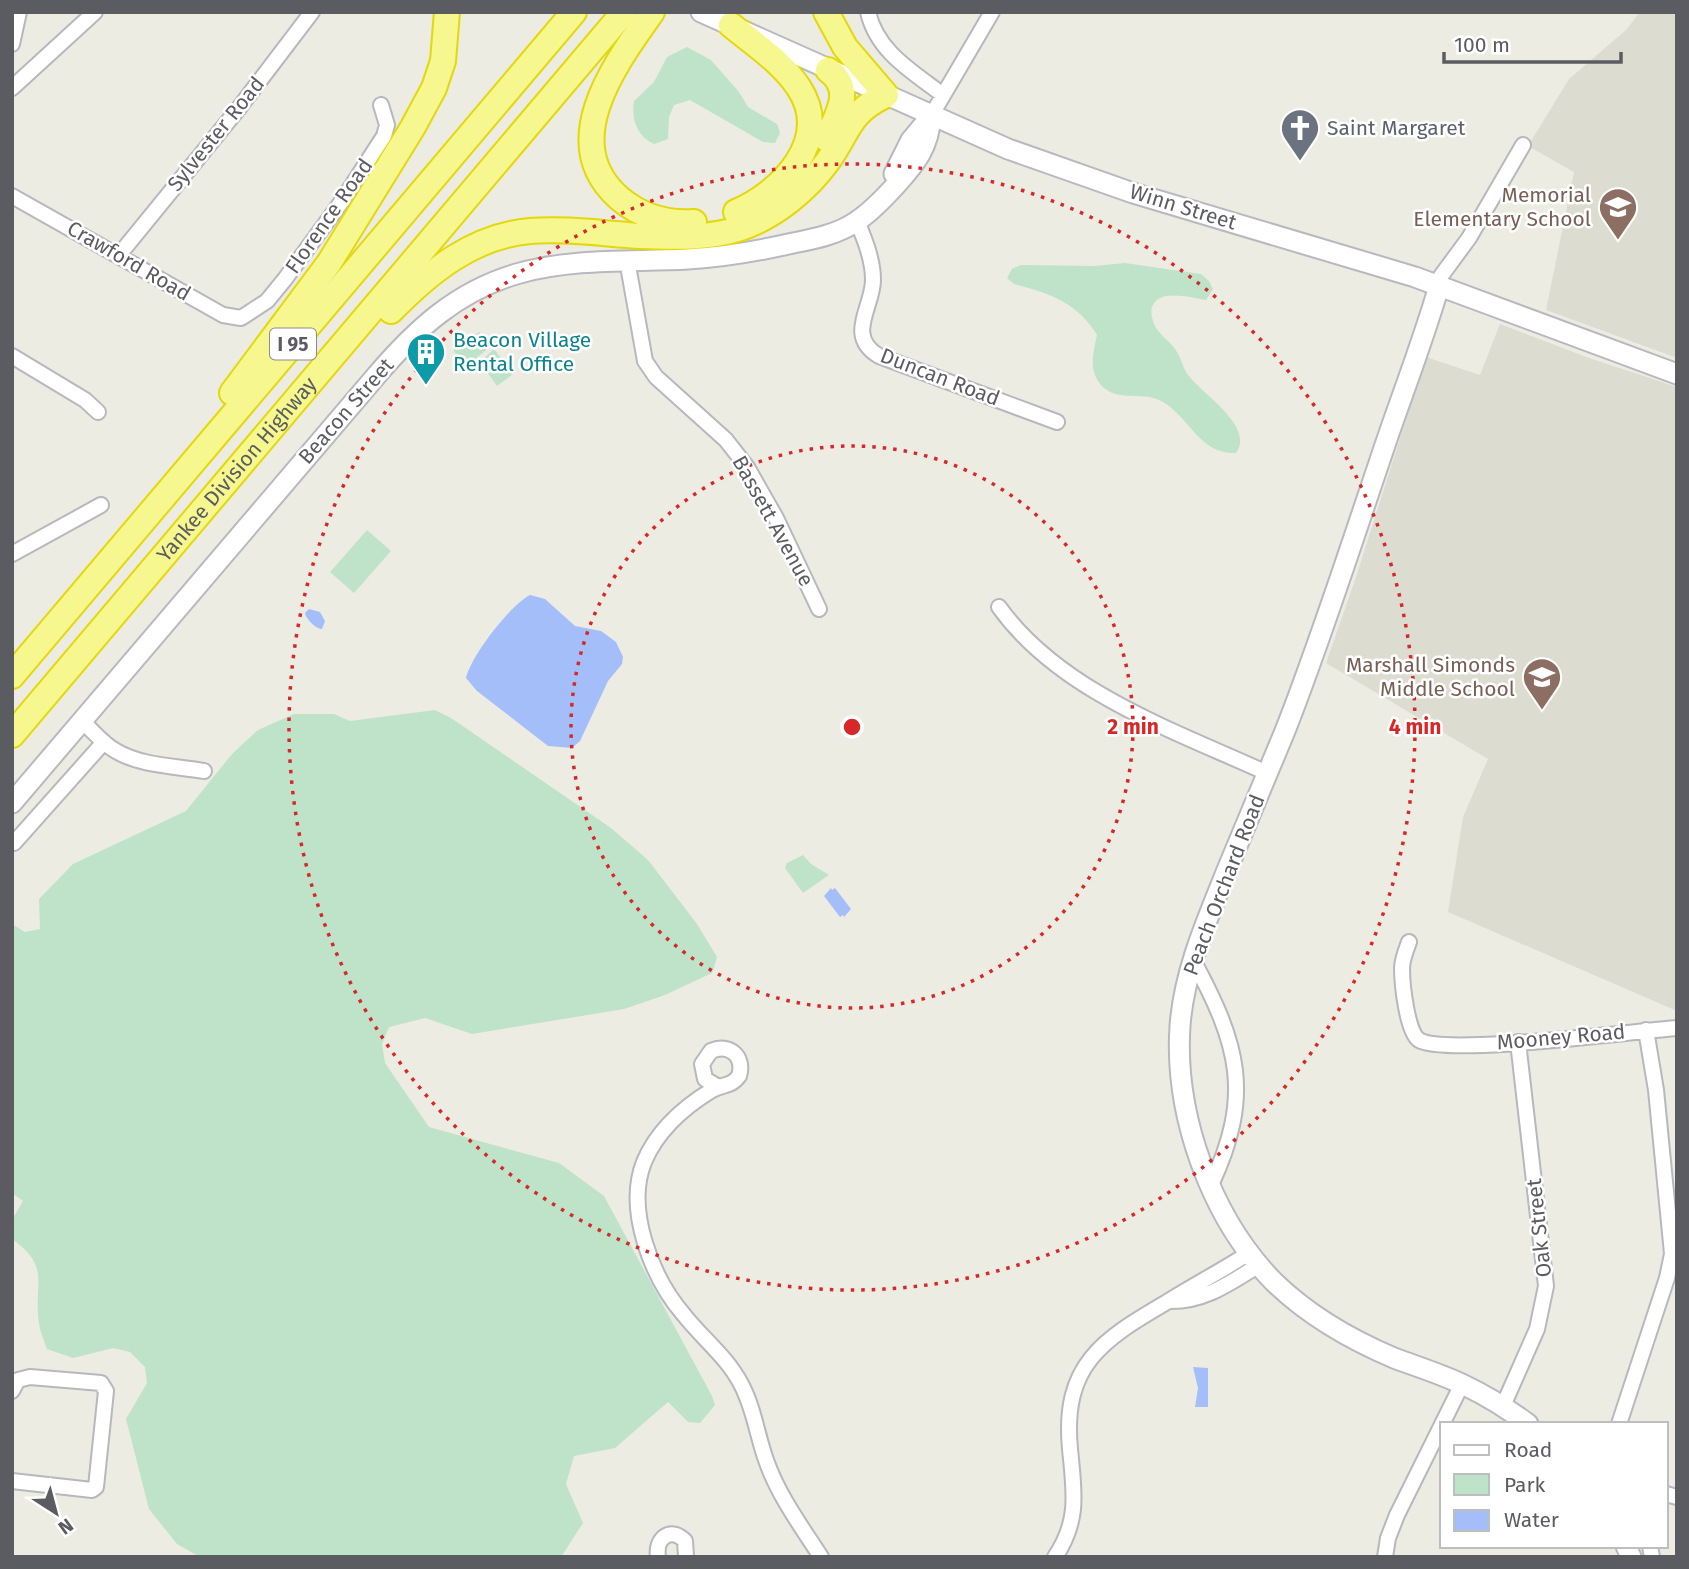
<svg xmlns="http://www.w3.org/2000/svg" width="1689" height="1569" font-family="'Fira Sans',sans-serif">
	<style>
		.education { fill: #dcdcd0 }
		.green { fill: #bfe3c9 }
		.water { fill: #a4befa }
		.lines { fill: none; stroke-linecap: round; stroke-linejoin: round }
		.street-casing { stroke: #b7b8be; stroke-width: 18 }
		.secondary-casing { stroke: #b8b9c0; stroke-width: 23 }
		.highway-casing { stroke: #e3d80b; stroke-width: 28 }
		.street { stroke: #fff; stroke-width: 14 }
		.secondary { stroke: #fff; stroke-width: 19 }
		.highway { stroke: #f6f78e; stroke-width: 24 }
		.ring { fill: none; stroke: #d62828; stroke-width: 3.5; stroke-dasharray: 3.5 7 }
		.labels { text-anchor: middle; stroke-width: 5; stroke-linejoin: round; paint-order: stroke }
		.shield { fill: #fff; stroke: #8c8d91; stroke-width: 2 }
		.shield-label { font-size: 19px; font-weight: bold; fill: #5a5c62 }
		.worship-label { font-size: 21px; fill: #5b616d; stroke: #fff; text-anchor: start }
		.street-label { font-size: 21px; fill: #5a5c62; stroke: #fff }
		.education-label { font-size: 21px; fill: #785e54; stroke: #fff; text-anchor: end }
		.culture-label { font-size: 21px; fill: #0d838f; stroke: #fff; text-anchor: start }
		.centre { fill: #d62828; stroke: #fff; stroke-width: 3.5 }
		.ring-label { font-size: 21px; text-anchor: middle; font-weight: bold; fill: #d62828; stroke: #fff; stroke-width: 5; stroke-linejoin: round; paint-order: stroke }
	</style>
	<rect width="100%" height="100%" fill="#ecece2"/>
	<path class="education" d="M1640 12H1677V358L1546 310 1574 172 1528 146 1569 79 1626 30Z
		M1500 324 1589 358 1677 387V1011L1448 912 1463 817 1488 759 1326 663 1355 580 1426 357 1480 375Z"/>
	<path class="green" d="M687 47 711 60 739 92 748 107 777 124 780 133 775 143 763 142 690 100 674 105 669 117 668 139 654 144C637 136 631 120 634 101L654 82 667 57Z
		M1125 263 1201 274 1209 281 1213 289 1206 300C1191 298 1159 288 1152 307 1150 314 1153 322 1156 328 1162 337 1172 343 1177 352 1182 360 1183 369 1189 376 1202 394 1255 426 1236 453 1199 454 1191 419 1163 402 1143 390 1118 403 1102 386 1088 371 1093 354 1097 335 1078 303 1049 293 1014 284L1007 278 1012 269 1021 265 1094 266Z
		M479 332 489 348 465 367 453 350Z
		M494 349 513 374 497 386 480 362Z
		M367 530 391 551 354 593 330 572Z
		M435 710 451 718 611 828 648 860 697 924 717 957 712 973 665 995 624 1009 472 1034 425 1018 389 1027 382 1044 385 1063 429 1127 559 1163 604 1196 712 1396 715 1405 700 1423 688 1422 668 1402 615 1448 574 1456 566 1484 583 1523 561 1557H200L177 1544 149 1509 126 1419 147 1383 145 1367 130 1352 113 1348 73 1358 47 1349C44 1341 40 1331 39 1323 33 1285 52 1267 12 1239V1220L23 1201 12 1193V924L25 932 40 929 39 899 73 864 186 811 232 754 258 730 294 714H334L350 721Z
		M803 855 811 864 829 875 803 893 785 868 787 863Z"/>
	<path class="water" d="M530 595 545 599 575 626 601 631 616 642 623 657 622 664 608 681 580 741 572 748 548 746 477 691 466 678C471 656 510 605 530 595Z
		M309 609 320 612 325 621 322 629C316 629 306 619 305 613Z
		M831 888 832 890 835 888 851 909 844 917 843 915 840 917 824 896Z
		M1193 1367 1208 1368V1407H1195L1198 1388Z"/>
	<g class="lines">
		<g class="street-casing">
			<path id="street" d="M868 12C877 52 913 72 943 95
				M12 44 19 12
				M12 88 95 12
				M931 116 992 12
				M12 196 223 315 241 318 267 301 285 279 342 201 384 136 387 125 381 105
				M857 221C865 240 873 260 873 280 873 307 845 336 879 356L1057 422
				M119 255 239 108 312 12
				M627 260 645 361 656 377 726 440 747 467 776 518 819 609
				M1439 286 1441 276 1469 238 1523 145
				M12 356 85 400 98 412
				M12 554 101 505
				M999 607C1060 692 1175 731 1267 773
				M82 721C93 731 103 744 116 751 141 766 176 766 204 771
				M14 843 104 742
				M1409 942C1406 950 1402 960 1402 968 1402 984 1407 1032 1419 1040 1445 1056 1635 1031 1677 1028
				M1193 960C1239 1045 1253 1095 1211 1185
				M718 1087 705 1079 702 1064 711 1051C729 1043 745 1056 739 1076 731 1087 723 1084 712 1090 684 1107 657 1131 644 1162 625 1210 652 1278 684 1315 703 1339 727 1357 741 1384 754 1408 757 1435 766 1460 778 1495 801 1526 821 1557
				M1169 1301C1204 1302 1230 1283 1259 1265
				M12 1391 18 1380 30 1377 101 1383 106 1391 96 1487 92 1490 12 1481
				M1503 1406 1537 1329 1546 1286 1518 1042
				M1619 1424 1667 1278 1672 1254 1671 1243 1656 1090 1646 1030
				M1666 1494 1677 1497
				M1650 1546 1652 1557
				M658 1557C655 1538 671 1526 685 1541L686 1557
				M1055 1557C1080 1520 1074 1491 1070 1449 1062 1365 1102 1340 1167 1302 1194 1285 1223 1270 1249 1253
				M1385 1557 1388 1538 1397 1515 1462 1384"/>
		</g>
		<g class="secondary-casing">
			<path id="secondary" d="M701 12 1008 149 1133 193 1415 277 1677 374
				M894 174 911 140 931 116
				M1439 286C1422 345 1399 402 1380 460 1349 551 1320 642 1285 731 1266 777 1247 823 1227 870 1207 920 1184 971 1180 1026 1174 1115 1211 1218 1274 1282 1309 1316 1349 1339 1394 1358 1418 1367 1441 1374 1464 1385 1487 1396 1508 1409 1528 1424
				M12 803 376 376C416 329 458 290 520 273 575 258 631 262 688 259 723 257 758 251 793 243 814 239 839 234 857 221 871 212 885 197 896 185 916 163 929 147 931 116
				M1626 1546 1631 1557"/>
		</g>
		<g class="highway-casing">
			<g id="highway">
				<path d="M652 12C616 63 556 142 619 198 640 216 667 224 694 222"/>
				<path d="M731 25C754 44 782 62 799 88 833 140 781 193 736 212"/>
				<path d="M827 139C837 114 855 90 828 70"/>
				<path d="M391 311C429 272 473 236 530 231 567 228 605 234 641 236 675 237 709 239 741 228 775 216 807 190 828 161 850 130 848 113 886 95L845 47 826 12"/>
				<path d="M232 393 329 263 413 127 434 88 443 61 447 12"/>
				<path d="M12 676 574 12"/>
				<path id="s1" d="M12 735 624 12"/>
			</g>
		</g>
		<use href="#street" class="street"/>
		<use href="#secondary" class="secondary"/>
		<use href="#highway" class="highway"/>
	</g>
	<g class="ring">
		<circle cx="852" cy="727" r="281"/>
		<circle cx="852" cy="727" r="563"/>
	</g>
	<defs>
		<g id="church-pin" transform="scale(2.0125)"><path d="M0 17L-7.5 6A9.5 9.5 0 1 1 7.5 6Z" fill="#6b7280" stroke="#fff"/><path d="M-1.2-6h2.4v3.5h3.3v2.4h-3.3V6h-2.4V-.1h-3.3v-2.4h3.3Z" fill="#fff"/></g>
		<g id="school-pin" transform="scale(2.0125)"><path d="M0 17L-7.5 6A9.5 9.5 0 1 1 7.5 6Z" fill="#8d6e63" stroke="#fff"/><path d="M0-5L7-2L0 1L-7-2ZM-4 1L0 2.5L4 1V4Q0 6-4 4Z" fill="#fff"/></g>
		<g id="building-pin" transform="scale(2.0125)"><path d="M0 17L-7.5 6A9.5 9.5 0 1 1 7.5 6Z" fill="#0f9aa8" stroke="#fff"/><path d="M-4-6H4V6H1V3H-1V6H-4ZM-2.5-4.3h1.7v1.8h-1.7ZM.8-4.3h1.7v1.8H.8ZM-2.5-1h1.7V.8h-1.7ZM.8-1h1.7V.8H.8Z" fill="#fff"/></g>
	</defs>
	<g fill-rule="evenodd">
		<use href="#church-pin" x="1300" y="128"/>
		<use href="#school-pin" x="1618" y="207"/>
		<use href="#building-pin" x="426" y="352"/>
		<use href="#school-pin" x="1542" y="677"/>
	</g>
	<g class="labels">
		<rect class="shield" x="270" y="328.5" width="46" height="31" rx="5"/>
		<g class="shield-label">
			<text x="293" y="351">I 95</text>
		</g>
		<g class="worship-label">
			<text x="1327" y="135">Saint Margaret</text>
		</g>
		<g class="street-label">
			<text transform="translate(216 134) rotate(-51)" y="7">Sylvester Road</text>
			<text transform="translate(1183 207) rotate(17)" y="7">Winn Street</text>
			<text transform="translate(329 216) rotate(-55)" y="7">Florence Road</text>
			<text transform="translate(129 261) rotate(30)" y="7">Crawford Road</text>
			<text transform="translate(940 377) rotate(21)" y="7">Duncan Road</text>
			<text transform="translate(346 411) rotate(-49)" y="7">Beacon Street</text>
			<text dy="7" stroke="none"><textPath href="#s1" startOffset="348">Yankee Division Highway</textPath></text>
			<text transform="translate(773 521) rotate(61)" y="7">Bassett Avenue</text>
			<text transform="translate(1224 885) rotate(-69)" y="7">Peach Orchard Road</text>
			<text transform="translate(1561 1037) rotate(-5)" y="7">Mooney Road</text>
			<text transform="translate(1539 1228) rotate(-96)" y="7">Oak Street</text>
		</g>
		<g class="education-label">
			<text x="1591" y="202">Memorial<tspan x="1591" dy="24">Elementary School</tspan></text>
			<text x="1515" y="672">Marshall Simonds<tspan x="1515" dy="24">Middle School</tspan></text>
		</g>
		<g class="culture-label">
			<text x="453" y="347">Beacon Village<tspan x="453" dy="24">Rental Office</tspan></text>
		</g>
	</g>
	<circle cx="852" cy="727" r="10" class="centre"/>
	<g class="ring-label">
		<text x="1133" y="734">2 min</text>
		<text x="1415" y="734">4 min</text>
	</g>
	<rect width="1689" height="1569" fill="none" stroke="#5a5c62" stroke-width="28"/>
	<rect x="1440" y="1422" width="228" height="126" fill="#ffffff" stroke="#bdbec0" stroke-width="2"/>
	<rect x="1454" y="1445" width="35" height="10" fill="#ffffff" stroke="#bdbec0" stroke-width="2"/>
	<text x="1504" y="1457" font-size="21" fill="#5a5c62">Road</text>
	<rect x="1454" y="1474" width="35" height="21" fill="#bfe3c9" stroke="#bdbec0" stroke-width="2"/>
	<text x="1504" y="1492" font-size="21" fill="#5a5c62">Park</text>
	<rect x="1454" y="1510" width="35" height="21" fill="#a4befa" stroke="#bdbec0" stroke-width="2"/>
	<text x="1504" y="1527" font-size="21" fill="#5a5c62">Water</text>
	<g transform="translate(56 1513) rotate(144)" stroke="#ffffff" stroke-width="5" paint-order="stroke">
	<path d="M0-5L12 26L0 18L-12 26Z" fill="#5a5c62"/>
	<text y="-10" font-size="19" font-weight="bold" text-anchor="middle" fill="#5a5c62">N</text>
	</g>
	<path d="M1444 52v10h177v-10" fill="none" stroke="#5a5c62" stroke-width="3.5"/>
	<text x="1454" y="52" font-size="21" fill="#5a5c62" stroke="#ffffff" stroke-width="5" paint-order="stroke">100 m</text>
</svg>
